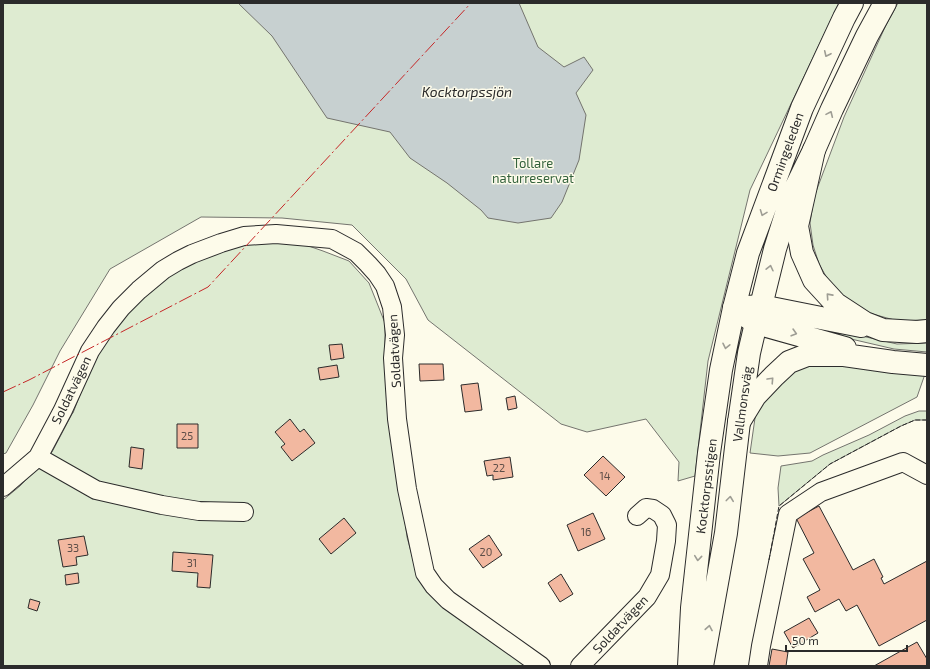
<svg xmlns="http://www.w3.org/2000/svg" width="930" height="669" font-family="'Exo 2',sans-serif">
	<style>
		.green { fill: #deebd1; stroke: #74746e }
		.water { fill: #c7d0d0; stroke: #74746e }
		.building { fill: #f2b8a0; stroke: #2b2b2b }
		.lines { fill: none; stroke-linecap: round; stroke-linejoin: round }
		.minor-casing { stroke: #2b2b2b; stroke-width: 20 }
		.major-casing { stroke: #2b2b2b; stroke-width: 24 }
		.highway-casing { stroke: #2b2b2b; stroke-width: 24 }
		.minor { stroke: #fdfbea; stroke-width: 18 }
		.major { stroke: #fdfbea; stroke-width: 22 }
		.highway { stroke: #fdfbea; stroke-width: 22 }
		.fence { stroke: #2b2b2b; stroke-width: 1; stroke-dasharray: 5 2; stroke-linecap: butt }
		.power { stroke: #c62828; stroke-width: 1; stroke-dasharray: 14 3 2 3; stroke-linecap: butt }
		.oneway { stroke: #9e9d94 }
		.labels { text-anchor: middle; stroke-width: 3; stroke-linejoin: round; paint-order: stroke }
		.number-label { font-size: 11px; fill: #5d4e48 }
		.street-label { font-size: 13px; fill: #2b2b2b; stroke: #fdfbea }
		.park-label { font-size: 13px; fill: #34623c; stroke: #fdfbea }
		.water-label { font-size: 14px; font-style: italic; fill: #2b2b2b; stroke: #fdfbea }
	</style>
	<rect width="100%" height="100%" fill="#fdfbea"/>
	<path class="green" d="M3 3H839L750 190 708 361 695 476 678 481 679 462 646 419 587 432 561 424 428 320 406 279 352 225 282 218 201 217 110 269 60 351 33 405 6 453 3 454Z
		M898 3H927V320H923L898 321 869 313 856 307 831 285 819 264 813 245 810 223 814 197 844 117 886 25Z
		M244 240 300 243 323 251 349 261 369 283 385 323V359L407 537 417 574 527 666H3V500L20 486 52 452 72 414 73 413 89 371 107 337 138 298 191 261Z
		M778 317 897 344 927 343V352L894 349 778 322Z
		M813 360 925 374 917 397 810 453 778 456 750 453 756 411 789 372Z
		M919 411H927V420H915L901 426 830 464 779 506 778 488 781 466 812 461 823 455 869 435 905 416Z"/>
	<path class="water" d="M238 3H519L538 47 564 67 584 57 593 70 576 93 586 115 579 160 562 202 551 218 518 223 488 218 481 210 447 183 410 158 390 132 327 118 272 36Z"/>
	<path class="building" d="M342 344 344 358 331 360 329 345Z
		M419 364H443L444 380 420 381Z
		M337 365 339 377 320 380 318 368Z
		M478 383 482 410 465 412 461 385Z
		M515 396 517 408 508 410 506 398Z
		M290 419 300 432 304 429 315 443 292 461 281 447 285 444 275 432Z
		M177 424H198V448H177Z
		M131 447 144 449 142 469 129 467Z
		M603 456 625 477 606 496 584 475Z
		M510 457 513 477 493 480V475L487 476 484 461Z
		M819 506 853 570 874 559 883 577 881 578 884 584 927 561V620L879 646 857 605 846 611 839 599 815 612 807 597 820 590 803 559 814 553 796 518Z
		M593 513 605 539 578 551 567 525Z
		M344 518 356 533 331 554 319 539Z
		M489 535 502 555 483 568 469 549Z
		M84 536 88 555 76 557 77 565 63 567 58 540Z
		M173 552 213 555 210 588 197 587 198 573 172 571Z
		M78 573 79 583 66 585 65 575Z
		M561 574 573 594 560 602 548 583Z
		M30 599 40 602 37 611 28 608Z
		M809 618 818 633 793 648 784 632Z
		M917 642 927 659V666H874Z
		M772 649 788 652 786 666H769Z"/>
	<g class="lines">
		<g class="minor-casing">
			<path id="minor" d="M38 457 63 410 90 351 106 327 121 308 139 290 163 270 178 261 192 254 221 243 244 236 276 234 332 239 356 252 368 264 377 274 385 286 392 307 395 335 393 358 397 419 407 489 425 573 434 586 448 600 541 666
				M3 487 38 457 96 490 162 505 199 511 244 512
				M580 666 647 597 660 575 666 541 667 525 662 515 653 509 646 508 637 516
				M758 666 761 646 788 514 821 492 903 462 927 475"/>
		</g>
		<g class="major-casing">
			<path id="major" d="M689 666 692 608 709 453 721 370 734 308 748 253 802 108 844 18 852 3
				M702 666 726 533 739 422 749 353 756 323 761 306 775 249 792 195 814 150 832 109 867 36 885 3"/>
		</g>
		<g class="highway-casing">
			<path id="highway" d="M814 150 797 226 802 253 814 280 836 304 865 323 883 330 917 332 927 331
				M734 308 756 323 845 348
				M734 308 761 306 861 326
				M739 422 755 396 774 376 789 362 807 355H844L893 362 927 365"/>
		</g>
		<use href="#minor" class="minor"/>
		<use href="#major" class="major"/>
		<use href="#highway" class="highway"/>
		<path class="fence" d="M769 560 779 506 830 464 901 426 915 420H927"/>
		<path class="power" d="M3 392 29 380 208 287 471 3"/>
	</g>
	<defs><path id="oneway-chevron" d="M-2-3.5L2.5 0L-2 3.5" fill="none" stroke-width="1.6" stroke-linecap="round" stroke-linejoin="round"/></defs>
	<g class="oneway">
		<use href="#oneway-chevron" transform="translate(827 54) rotate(115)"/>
		<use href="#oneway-chevron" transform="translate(830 114) rotate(-66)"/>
		<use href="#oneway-chevron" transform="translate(763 213) rotate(111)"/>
		<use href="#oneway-chevron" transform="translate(770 268) rotate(-77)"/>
		<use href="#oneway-chevron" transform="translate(829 296) rotate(-132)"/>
		<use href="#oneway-chevron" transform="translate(794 333) rotate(16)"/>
		<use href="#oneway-chevron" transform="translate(726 346) rotate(102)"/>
		<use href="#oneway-chevron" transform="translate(771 380) rotate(-47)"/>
		<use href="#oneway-chevron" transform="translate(730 499) rotate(-83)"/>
		<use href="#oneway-chevron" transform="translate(698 558) rotate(96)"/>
		<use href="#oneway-chevron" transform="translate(709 628) rotate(-80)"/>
	</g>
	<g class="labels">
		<g class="number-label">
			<text x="187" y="440">25</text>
			<text x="499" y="472">22</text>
			<text x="605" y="480">14</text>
			<text x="586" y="536">16</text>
			<text x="73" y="552">33</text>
			<text x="486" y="556">20</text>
			<text x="192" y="567">31</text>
		</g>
		<g class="street-label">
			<text transform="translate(785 152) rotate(-70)" y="5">Ormingeleden</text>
			<text transform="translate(394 351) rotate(-93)" y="5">Soldatvägen</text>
			<text transform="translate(71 390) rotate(-64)" y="5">Soldatvägen</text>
			<text transform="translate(742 404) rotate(-82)" y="5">Vallmonsväg</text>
			<text transform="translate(706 486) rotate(-83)" y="5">Kocktorpsstigen</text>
			<text transform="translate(620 624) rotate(-47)" y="5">Soldatvägen</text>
		</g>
		<g class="park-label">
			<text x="533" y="168">Tollare<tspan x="533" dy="15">naturreservat</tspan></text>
		</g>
		<g class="water-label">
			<text x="467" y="97">Kocktorpssjön</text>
		</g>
	</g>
	<rect width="930" height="669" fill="none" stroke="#2b2b2b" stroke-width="8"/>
	<path d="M786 645v6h121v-6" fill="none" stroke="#2b2b2b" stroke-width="2"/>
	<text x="792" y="645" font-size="12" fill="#2b2b2b" stroke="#fdfbea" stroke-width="3" paint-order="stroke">50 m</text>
</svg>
